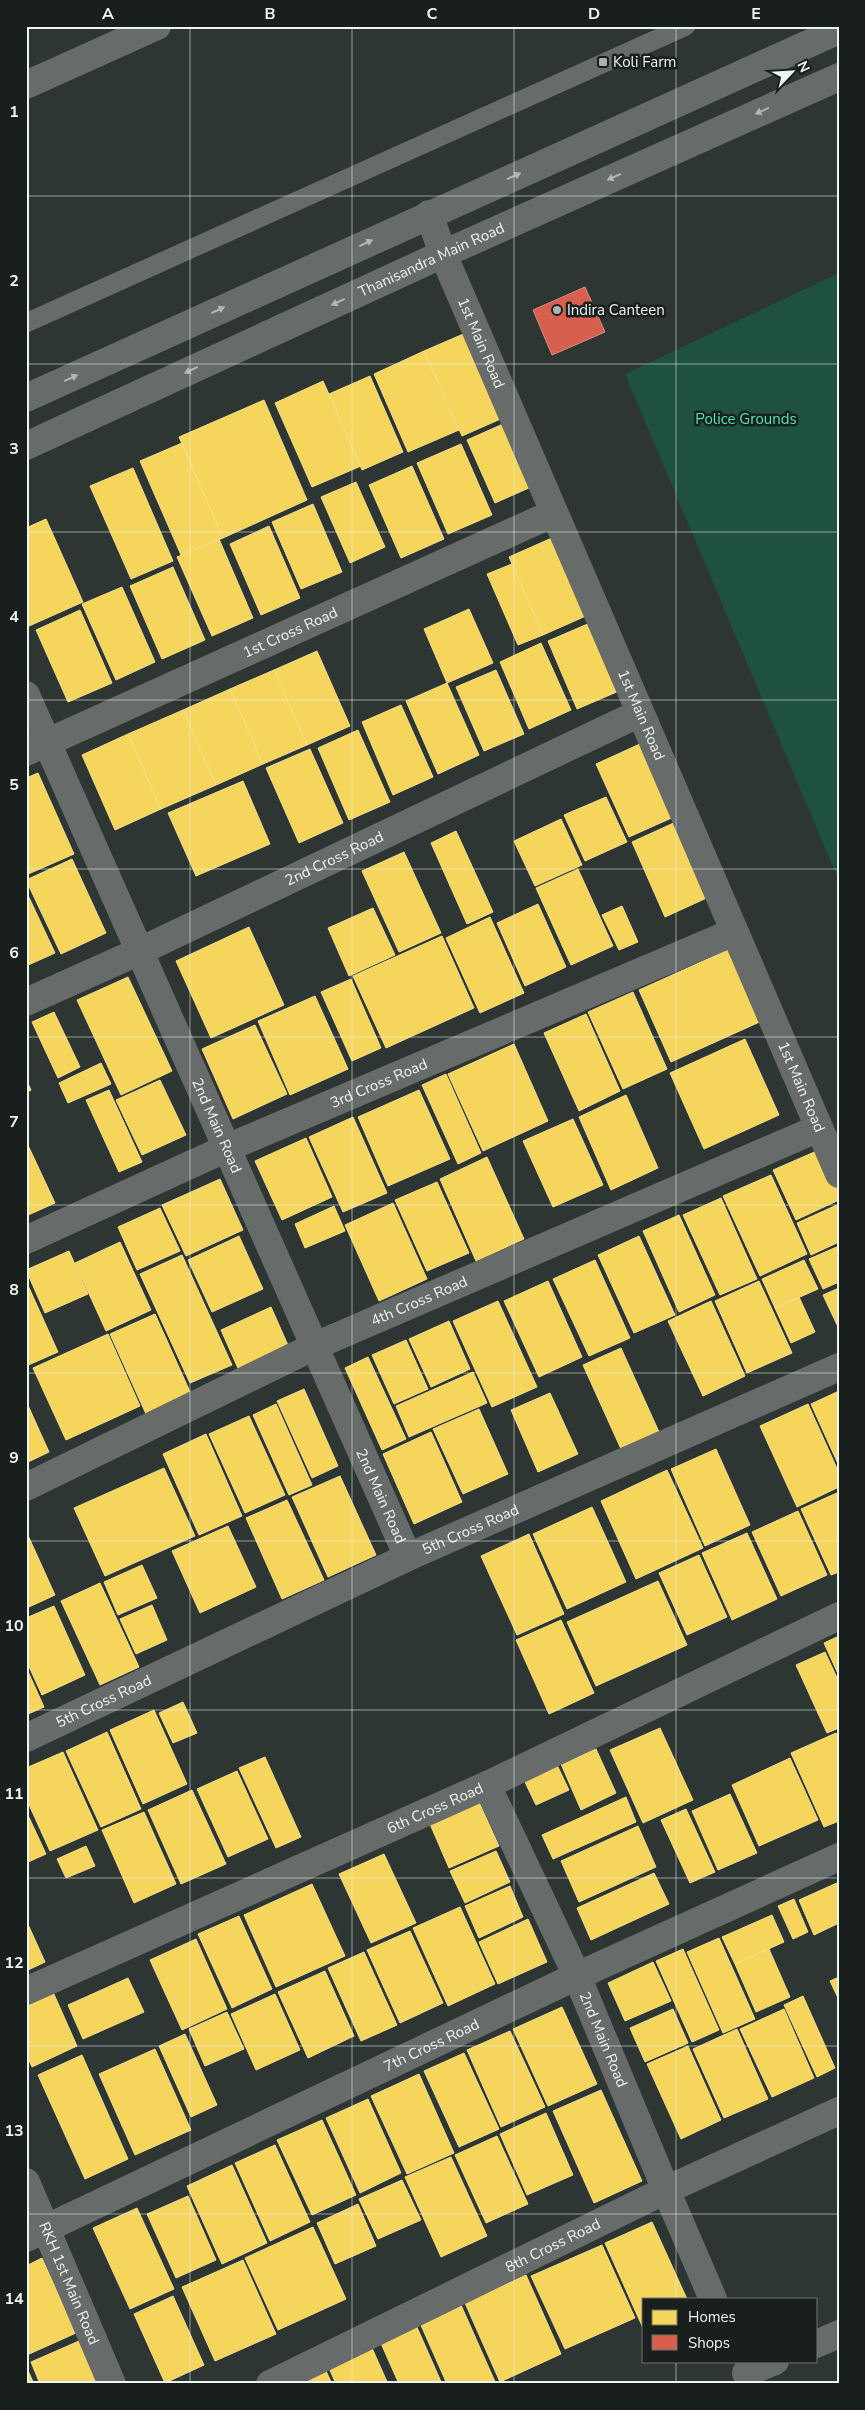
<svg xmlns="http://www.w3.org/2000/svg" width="865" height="2410" font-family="'Nunito Sans',sans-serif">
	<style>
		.green { fill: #1e513f }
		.homes { fill: #f6d55c; stroke: #f3df89 }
		.shops { fill: #d6604d; stroke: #dd8d7e }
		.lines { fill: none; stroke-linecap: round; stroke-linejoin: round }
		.service { stroke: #676b69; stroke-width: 19 }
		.minor { stroke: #676b69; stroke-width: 28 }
		.primary { stroke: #656c69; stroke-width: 28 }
		.oneway { fill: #afb8b4 }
		.grid { fill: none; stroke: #ecf6f1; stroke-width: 1; stroke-opacity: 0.55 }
		.poi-dot { fill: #aab3ae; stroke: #181f1c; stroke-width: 2 }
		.labels { text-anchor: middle; stroke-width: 5; stroke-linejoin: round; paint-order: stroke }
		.poi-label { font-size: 15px; fill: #ecf6f1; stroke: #181f1c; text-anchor: start }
		.street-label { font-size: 15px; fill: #ecf6f1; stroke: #181f1c }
		.park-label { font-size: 15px; fill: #50e7b3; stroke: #181f1c }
		.neatline { fill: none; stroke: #ecf6f1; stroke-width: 2 }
		.grid-label { font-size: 16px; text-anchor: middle; font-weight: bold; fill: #ecf6f1 }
	</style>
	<rect width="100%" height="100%" fill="#2e3633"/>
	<path class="green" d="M839 273V881L625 374Z"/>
	<path class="homes" d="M468 332 505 417 462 436 424 351Z
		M424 351 459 430 408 452 374 374Z
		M370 376 403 452 362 470 329 394Z
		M323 381 361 466 312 487 275 403Z
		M264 400 307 500 223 538 179 437Z
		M503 424 531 487 495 503 467 440Z
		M182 443 223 538 181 555 140 461Z
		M461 444 492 515 448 534 417 463Z
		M412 466 444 539 401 558 369 485Z
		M133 468 173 561 131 579 90 486Z
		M356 482 385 547 350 563 321 497Z
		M313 504 342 572 301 589 272 522Z
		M46 519 83 602 29 626 26 618V528Z
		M269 526 300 598 261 615 230 544Z
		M554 537 588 615 543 635 509 557Z
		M219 539 253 618 212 636 177 557Z
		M512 564 543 635 518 645 487 574Z
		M173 567 205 640 162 659 130 586Z
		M122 587 155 662 116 680 82 604Z
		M469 609 493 663 447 683 424 629Z
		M80 610 112 683 68 702 36 630Z
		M590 623 619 691 577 709 548 641Z
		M541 643 571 710 529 729 500 662Z
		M317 651 350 726 307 745 274 670Z
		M274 670 307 745 263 764 230 689Z
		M496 670 524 734 484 751 456 687Z
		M447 683 479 755 438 774 406 701Z
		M230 689 263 764 216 785 183 710Z
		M401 705 433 777 393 795 362 722Z
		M183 710 216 785 161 809 128 734Z
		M358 730 390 802 349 820 318 748Z
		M128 734 161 809 115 830 82 755Z
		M642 743 676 816 629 837 596 764Z
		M310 749 343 823 299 843 266 768Z
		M38 773 74 854 26 875V778Z
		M243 781 270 844 196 876 168 813Z
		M606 797 627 842 585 861 564 815Z
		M561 819 582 865 535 886 514 841Z
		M678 821 711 896 665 917 632 842Z
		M456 831 493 912 467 924 431 843Z
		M404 852 441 933 399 952 362 871Z
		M72 859 106 933 61 954 26 880Z
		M578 869 613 946 571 965 536 888Z
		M26 891 55 953 26 966Z
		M538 904 566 967 525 986 497 923Z
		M622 906 638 942 619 950 602 915Z
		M373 908 395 955 349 976 328 928Z
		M490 917 524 993 480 1013 446 938Z
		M249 927 284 1005 211 1038 176 961Z
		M442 936 474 1008 386 1048 353 976Z
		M732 948 764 1020 671 1062 639 990Z
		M128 977 172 1071 121 1095 77 1000Z
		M351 979 381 1048 352 1061 321 992Z
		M633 992 667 1069 623 1089 588 1012Z
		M315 996 348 1069 290 1095 258 1021Z
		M54 1012 80 1067 58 1078 32 1022Z
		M586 1014 620 1091 579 1111 544 1033Z
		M255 1025 287 1094 233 1119 202 1049Z
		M745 1039 779 1115 704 1149 670 1073Z
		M514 1044 548 1121 483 1151 448 1074Z
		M101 1063 111 1084 68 1103 59 1083Z
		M446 1074 481 1153 458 1164 422 1085Z
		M26 1079 31 1090 26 1093Z
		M160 1080 186 1135 142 1155 116 1100Z
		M109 1090 142 1162 119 1172 86 1100Z
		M419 1090 450 1159 388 1186 358 1117Z
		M626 1095 658 1168 611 1190 579 1117Z
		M353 1117 387 1193 343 1212 309 1137Z
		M573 1119 603 1185 553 1207 523 1141Z
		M306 1138 332 1197 282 1220 255 1161Z
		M26 1141 55 1203 26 1216Z
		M819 1150 839 1193V1200L796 1220 773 1170Z
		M487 1157 524 1239 476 1261 440 1179Z
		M771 1175 807 1254 760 1276 723 1196Z
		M220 1179 243 1230 186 1256 162 1205Z
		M437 1182 469 1253 427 1271 395 1200Z
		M721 1198 757 1279 720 1295 683 1215Z
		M393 1203 427 1279 379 1301 345 1225Z
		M839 1204V1242L811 1255 797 1223Z
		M334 1206 345 1231 305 1248 295 1224Z
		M160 1208 180 1251 137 1270 118 1227Z
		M679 1215 715 1295 679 1312 643 1231Z
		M239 1236 263 1289 212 1312 188 1260Z
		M639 1236 675 1315 634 1333 598 1255Z
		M120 1242 151 1310 106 1331 75 1263Z
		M839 1246V1282L823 1289 809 1259Z
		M69 1251 88 1294 45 1313 26 1270Z
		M182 1255 232 1365 190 1383 140 1274Z
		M595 1260 630 1338 589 1356 553 1279Z
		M804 1260 818 1289 775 1308 762 1279Z
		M26 1281 58 1352 26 1366Z
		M548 1281 582 1357 539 1377 504 1301Z
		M759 1281 792 1353 747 1373 715 1301Z
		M839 1288V1329L823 1295Z
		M799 1297 815 1332 791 1343 775 1308Z
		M498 1301 537 1387 492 1407 453 1321Z
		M711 1301 745 1376 703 1396 668 1321Z
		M271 1307 291 1352 241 1375 221 1330Z
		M155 1314 191 1394 146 1414 110 1334Z
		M449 1321 470 1369 431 1387 409 1339Z
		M108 1334 140 1406 66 1440 33 1368Z
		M406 1340 428 1389 394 1404 372 1355Z
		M621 1348 659 1432 621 1449 583 1365Z
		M368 1357 406 1439 382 1450 345 1368Z
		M473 1372 487 1403 409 1437 396 1406Z
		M304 1389 338 1466 312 1478 277 1401Z
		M839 1391V1466L811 1404Z
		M550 1393 578 1454 538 1472 511 1410Z
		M26 1401 49 1452 26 1463Z
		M276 1404 312 1485 289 1495 253 1415Z
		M808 1404 839 1473V1487L797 1507 760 1426Z
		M479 1409 508 1474 463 1494 433 1429Z
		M249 1416 285 1495 245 1513 209 1434Z
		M431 1432 462 1502 414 1524 383 1454Z
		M206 1434 242 1516 199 1535 163 1454Z
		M716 1449 750 1525 705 1546 671 1469Z
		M164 1468 195 1536 105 1576 74 1508Z
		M667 1470 703 1548 636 1579 601 1501Z
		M340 1476 376 1555 328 1577 292 1497Z
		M839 1492V1572L831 1575 801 1509Z
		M287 1500 324 1580 282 1599 246 1518Z
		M592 1507 626 1582 567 1609 533 1534Z
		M798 1511 827 1575 781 1596 752 1532Z
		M228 1526 256 1587 200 1613 172 1551Z
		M26 1531 55 1595 29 1607 26 1601Z
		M747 1533 777 1599 732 1620 702 1553Z
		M529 1534 564 1614 517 1635 481 1556Z
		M699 1555 727 1617 687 1635 659 1573Z
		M142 1565 157 1598 118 1615 104 1582Z
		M658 1581 687 1645 596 1686 567 1622Z
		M100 1583 139 1667 100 1685 61 1601Z
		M152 1605 167 1640 136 1654 120 1619Z
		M54 1606 85 1675 42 1695 26 1660V1618Z
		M561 1620 594 1693 549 1714 516 1640Z
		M839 1636V1676L824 1643Z
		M825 1652 839 1682V1728L827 1733 796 1665Z
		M26 1667 44 1707 26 1715Z
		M183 1702 197 1733 173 1743 159 1713Z
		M154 1710 187 1784 143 1804 110 1730Z
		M660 1728 693 1800 643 1823 610 1750Z
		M107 1732 141 1809 101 1827 66 1751Z
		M836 1733 839 1738V1821L824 1827 791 1753Z
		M596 1749 616 1793 581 1810 561 1764Z
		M63 1752 98 1830 50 1851 26 1798V1768Z
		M265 1757 301 1837 276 1848 239 1768Z
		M790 1758 818 1820 759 1846 732 1785Z
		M557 1765 569 1790 536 1805 524 1780Z
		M237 1771 268 1839 228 1857 197 1789Z
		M192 1790 226 1864 181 1884 148 1810Z
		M730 1794 757 1853 718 1870 692 1811Z
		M626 1797 636 1822 553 1859 542 1835Z
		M479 1802 499 1846 449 1868 430 1824Z
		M686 1809 715 1872 690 1883 661 1820Z
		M26 1811 46 1854 26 1863Z
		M144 1812 176 1884 134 1903 102 1830Z
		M638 1826 656 1867 579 1902 561 1861Z
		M86 1846 95 1866 66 1878 57 1859Z
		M496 1851 510 1882 465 1903 450 1871Z
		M384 1854 416 1923 371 1943 339 1874Z
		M654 1873 669 1904 591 1940 577 1908Z
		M839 1882V1923L814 1935 799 1900Z
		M312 1884 345 1956 276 1987 244 1915Z
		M510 1886 523 1917 479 1938 465 1906Z
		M794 1899 808 1932 793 1939 778 1906Z
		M460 1907 495 1984 448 2006 413 1928Z
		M772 1915 784 1942 735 1964 722 1937Z
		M239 1916 272 1989 232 2008 198 1934Z
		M528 1919 547 1962 498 1984 479 1942Z
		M26 1920 45 1962 26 1971Z
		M410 1931 443 2003 400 2023 367 1950Z
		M719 1938 755 2019 723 2033 687 1952Z
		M196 1939 227 2009 182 2030 150 1960Z
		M683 1949 719 2030 692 2042 656 1961Z
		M769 1949 790 1997 756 2012 735 1964Z
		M364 1952 397 2025 361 2041 328 1968Z
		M653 1962 671 2001 625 2021 608 1983Z
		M325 1971 354 2036 308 2058 278 1992Z
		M839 1977V2000L830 1981Z
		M128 1978 144 2012 83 2039 68 2005Z
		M53 1992 77 2046 32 2067 26 2054V2004Z
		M275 1994 300 2050 256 2070 231 2014Z
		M803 1996 835 2068 817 2077 784 2005Z
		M562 2007 597 2084 548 2106 513 2029Z
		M673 2009 688 2043 645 2062 630 2028Z
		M784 2009 814 2078 772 2097 740 2029Z
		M227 2012 244 2049 205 2066 189 2029Z
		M737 2029 768 2099 724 2118 693 2049Z
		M510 2031 545 2107 501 2127 467 2050Z
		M185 2034 217 2105 191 2117 159 2046Z
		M688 2046 721 2120 681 2139 647 2064Z
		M155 2049 191 2130 135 2155 99 2074Z
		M464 2053 499 2129 459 2147 424 2071Z
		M82 2055 128 2159 85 2179 38 2075Z
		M419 2074 454 2153 407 2174 371 2096Z
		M601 2090 642 2181 594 2203 553 2111Z
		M368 2099 401 2173 360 2193 326 2118Z
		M546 2113 573 2175 527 2195 500 2134Z
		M322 2120 356 2195 312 2215 277 2140Z
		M497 2136 528 2204 486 2223 455 2155Z
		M275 2145 310 2222 270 2241 235 2163Z
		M451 2157 487 2236 441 2257 405 2177Z
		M232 2165 267 2243 222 2264 187 2186Z
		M402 2180 421 2220 378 2239 359 2199Z
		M188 2196 216 2260 176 2278 147 2214Z
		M358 2204 376 2246 335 2264 317 2223Z
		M137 2208 174 2289 130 2309 93 2228Z
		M652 2222 687 2299H644L643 2328 605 2243Z
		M313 2227 346 2299 278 2330 245 2258Z
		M602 2245 635 2318 565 2349 531 2276Z
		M42 2258 76 2333 27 2355 26 2266Z
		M243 2260 276 2334 215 2361 182 2287Z
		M526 2275 561 2354 500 2382 465 2303Z
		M173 2296 204 2365 165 2383 134 2314Z
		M461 2305 496 2384H447L420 2323Z
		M416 2325 442 2384H399L380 2341Z
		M79 2341 98 2384H40L31 2362Z
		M372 2348 388 2384H336L329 2368Z
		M26 2366 34 2384H26Z
		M326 2371 332 2384H297Z"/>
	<path class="shops" d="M585 287 605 332 552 355 533 310Z"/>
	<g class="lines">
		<path class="service" d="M26 323 686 26"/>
		<g class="minor">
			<path d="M26 85 157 26"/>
			<path id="s1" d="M429 214 443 254 839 1174"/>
			<path id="s2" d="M26 695 408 1557"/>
			<path id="s3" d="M26 752 554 513"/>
			<path id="s4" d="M26 1002 140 951 640 713"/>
			<path id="s5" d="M26 1240 227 1148 734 932"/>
			<path id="s6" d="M26 1487 315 1346 819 1128"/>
			<path id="s7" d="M26 1738 408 1557 839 1367"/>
			<path id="s8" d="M487 1785 577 1976 666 2190 713 2299"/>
			<path id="s9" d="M26 1991 487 1785 839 1616"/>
			<path id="s10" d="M26 2182 112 2384"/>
			<path id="s11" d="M26 2238 577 1976 839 1857"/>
			<path d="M816 2344 839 2334"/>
			<path d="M746 2373 775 2361"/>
			<path id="s12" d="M270 2384 666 2190 839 2111"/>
		</g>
		<g class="primary">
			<path d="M26 398 839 30"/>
			<path id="s13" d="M26 446 443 254 839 77"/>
		</g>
	</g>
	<defs><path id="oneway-solid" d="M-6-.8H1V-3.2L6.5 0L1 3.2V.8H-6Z" transform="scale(1.25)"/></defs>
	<g class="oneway">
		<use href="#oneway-solid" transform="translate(762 111) rotate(156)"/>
		<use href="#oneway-solid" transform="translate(514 176) rotate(-24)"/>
		<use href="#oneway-solid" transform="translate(614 177) rotate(156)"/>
		<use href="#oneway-solid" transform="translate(366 243) rotate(-25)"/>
		<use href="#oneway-solid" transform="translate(338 302) rotate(155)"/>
		<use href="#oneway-solid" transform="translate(218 310) rotate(-25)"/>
		<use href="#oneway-solid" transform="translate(191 370) rotate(155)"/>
		<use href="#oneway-solid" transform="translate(71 378) rotate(-25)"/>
	</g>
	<path class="grid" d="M190 26V2384M352 26V2384M514 26V2384M676 26V2299M26 196H839M26 364H839M26 532H839M26 700H839M26 869H839M26 1037H839M26 1205H839M26 1373H839M26 1541H839M26 1710H839M26 1878H839M26 2046H839M26 2214H839M676 2361V2384"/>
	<g class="poi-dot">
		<rect x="598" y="57" width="10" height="10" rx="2.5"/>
		<circle cx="557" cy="310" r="5"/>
	</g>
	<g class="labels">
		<g class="poi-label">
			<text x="613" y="67">Koli Farm</text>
			<text x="567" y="315">Indira Canteen</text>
		</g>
		<g class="street-label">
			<text dy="5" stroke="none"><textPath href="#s13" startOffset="446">Thanisandra Main Road</textPath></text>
			<text dy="5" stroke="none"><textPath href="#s1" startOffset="139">1st Main Road</textPath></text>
			<text dy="5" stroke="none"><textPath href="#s3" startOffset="290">1st Cross Road</textPath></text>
			<text dy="5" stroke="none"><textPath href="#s1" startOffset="544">1st Main Road</textPath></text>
			<text dy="5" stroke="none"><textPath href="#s4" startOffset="340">2nd Cross Road</textPath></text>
			<text dy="5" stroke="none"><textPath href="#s5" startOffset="386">3rd Cross Road</textPath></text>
			<text dy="5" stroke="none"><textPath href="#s1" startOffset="949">1st Main Road</textPath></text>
			<text dy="5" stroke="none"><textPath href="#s2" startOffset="471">2nd Main Road</textPath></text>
			<text dy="5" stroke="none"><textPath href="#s6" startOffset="435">4th Cross Road</textPath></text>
			<text dy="5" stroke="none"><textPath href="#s2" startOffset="876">2nd Main Road</textPath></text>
			<text dy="5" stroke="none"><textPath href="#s7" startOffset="491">5th Cross Road</textPath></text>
			<text dy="5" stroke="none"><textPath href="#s7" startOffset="86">5th Cross Road</textPath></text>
			<text dy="5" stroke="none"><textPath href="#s9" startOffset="448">6th Cross Road</textPath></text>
			<text dy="5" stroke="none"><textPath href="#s8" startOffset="280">2nd Main Road</textPath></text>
			<text dy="5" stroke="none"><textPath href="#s11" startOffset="449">7th Cross Road</textPath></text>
			<text dy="5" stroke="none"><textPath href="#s12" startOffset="315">8th Cross Road</textPath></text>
			<text dy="5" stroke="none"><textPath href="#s10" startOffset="110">RKH 1st Main Road</textPath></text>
		</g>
		<g class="park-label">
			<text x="746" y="424">Police Grounds</text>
		</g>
	</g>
	<rect width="865" height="2410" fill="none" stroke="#181f1c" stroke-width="55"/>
	<rect x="642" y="2298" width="175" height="65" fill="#181f1c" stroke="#6d7571"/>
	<rect x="652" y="2310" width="25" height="15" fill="#f6d55c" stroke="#6d7571"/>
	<text x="688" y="2322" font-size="15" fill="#ecf6f1">Homes</text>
	<rect x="652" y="2335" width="25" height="15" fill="#d6604d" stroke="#6d7571"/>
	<text x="688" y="2348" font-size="15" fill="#ecf6f1">Shops</text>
	<g transform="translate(792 72) rotate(65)" stroke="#181f1c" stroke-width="4" paint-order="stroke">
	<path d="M0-4L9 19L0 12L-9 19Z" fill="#ecf6f1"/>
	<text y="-8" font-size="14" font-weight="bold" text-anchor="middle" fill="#ecf6f1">N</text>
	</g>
	<rect x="28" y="28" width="810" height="2354" class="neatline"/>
	<g class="grid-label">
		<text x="108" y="19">A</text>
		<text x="270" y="19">B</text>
		<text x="432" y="19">C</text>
		<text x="594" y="19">D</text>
		<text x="756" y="19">E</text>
		<text x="14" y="117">1</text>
		<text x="14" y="286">2</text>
		<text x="14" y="454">3</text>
		<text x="14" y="622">4</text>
		<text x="14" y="790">5</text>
		<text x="14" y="958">6</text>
		<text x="14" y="1127">7</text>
		<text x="14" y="1295">8</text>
		<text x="14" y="1463">9</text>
		<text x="14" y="1631">10</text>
		<text x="14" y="1799">11</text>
		<text x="14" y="1968">12</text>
		<text x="14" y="2136">13</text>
		<text x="14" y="2304">14</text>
	</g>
</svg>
